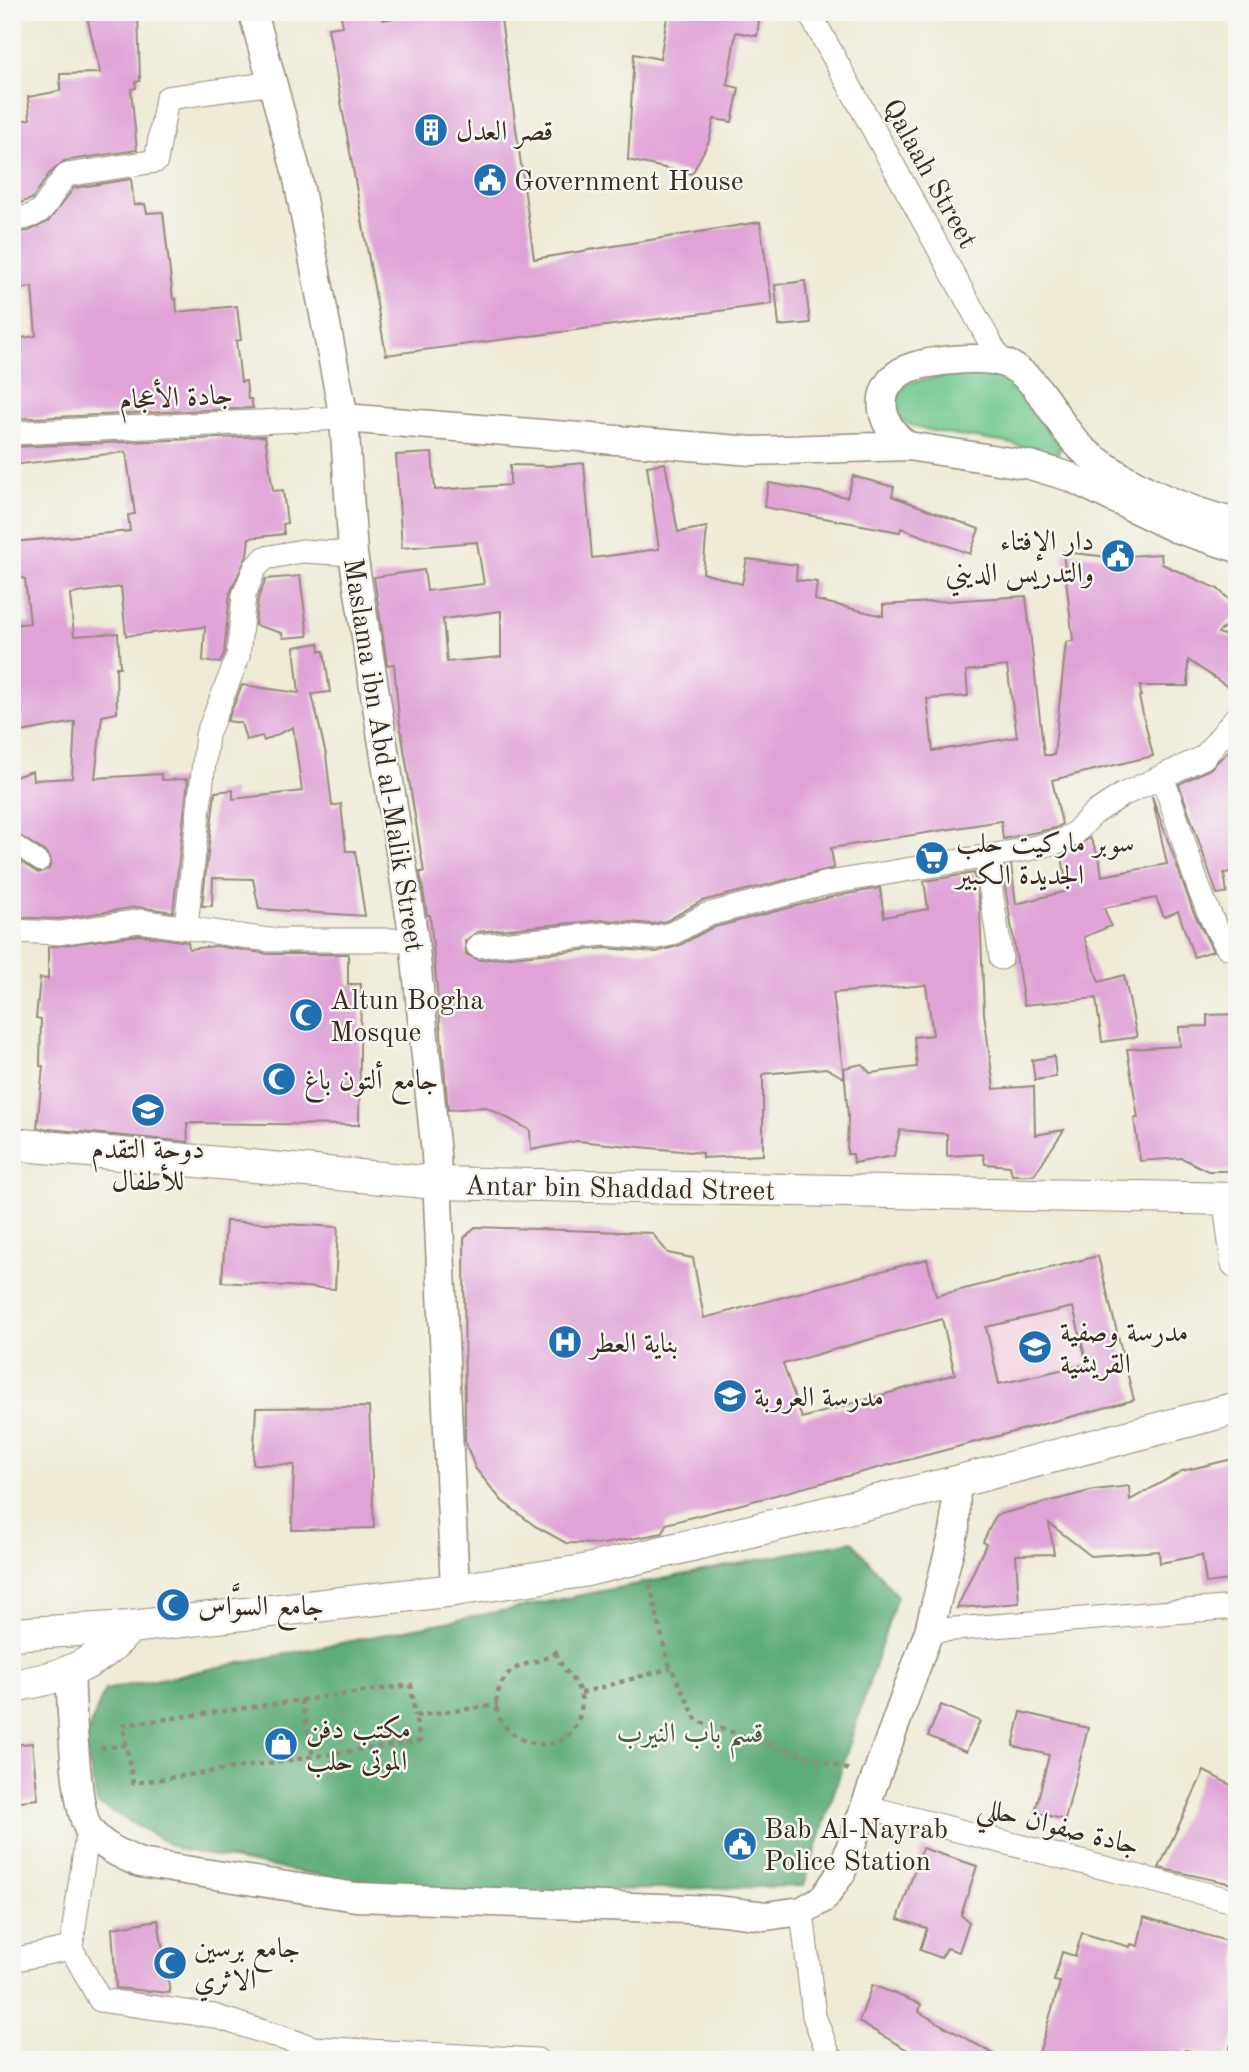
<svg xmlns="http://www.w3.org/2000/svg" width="1249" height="2072" font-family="'Old Standard TT',Amiri,serif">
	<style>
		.built { fill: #f3cfdf }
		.green { fill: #71c88d; stroke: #567956; stroke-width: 2 }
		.forest { fill: #5cac78; stroke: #4c6b4b; stroke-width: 2 }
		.building { fill: #e0a2d7; fill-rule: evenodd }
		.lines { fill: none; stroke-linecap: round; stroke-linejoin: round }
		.pedestrian-casing { stroke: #958a7a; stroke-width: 20 }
		.minor-casing { stroke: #958a7a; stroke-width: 25 }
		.tertiary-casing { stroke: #958a7a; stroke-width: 31 }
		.secondary-casing { stroke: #958a7a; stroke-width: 34 }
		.path { stroke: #958a7a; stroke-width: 4.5; stroke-dasharray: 5 5; stroke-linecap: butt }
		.pedestrian { stroke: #fff; stroke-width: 18 }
		.minor { stroke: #fff; stroke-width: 23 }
		.tertiary { stroke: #fff; stroke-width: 28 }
		.secondary { stroke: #fff; stroke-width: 32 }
		.labels { text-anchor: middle; stroke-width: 5; stroke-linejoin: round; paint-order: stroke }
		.poi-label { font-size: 28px; fill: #3b2a1e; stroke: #f6f6f2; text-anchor: start }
		.street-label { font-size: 28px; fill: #3b2a1e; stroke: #f6f6f2 }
		.park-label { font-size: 28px; fill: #4b593f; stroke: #f6f6f2 }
	</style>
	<rect width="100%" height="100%" fill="#f6f6f2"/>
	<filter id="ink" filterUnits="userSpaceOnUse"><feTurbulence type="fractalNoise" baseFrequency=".0143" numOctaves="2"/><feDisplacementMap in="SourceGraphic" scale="14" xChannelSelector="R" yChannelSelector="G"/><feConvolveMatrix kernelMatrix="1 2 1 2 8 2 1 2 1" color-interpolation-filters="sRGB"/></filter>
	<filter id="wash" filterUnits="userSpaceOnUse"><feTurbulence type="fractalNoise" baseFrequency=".00686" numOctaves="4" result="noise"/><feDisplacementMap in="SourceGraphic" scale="28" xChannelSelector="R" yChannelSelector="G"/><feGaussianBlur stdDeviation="1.57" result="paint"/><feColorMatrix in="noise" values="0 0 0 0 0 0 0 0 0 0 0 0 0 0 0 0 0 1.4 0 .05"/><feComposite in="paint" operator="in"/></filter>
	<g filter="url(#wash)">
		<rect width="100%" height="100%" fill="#efebd7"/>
		<path class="built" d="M1098 1256 1134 1400 975 1440 936 1296Z"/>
		<path class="green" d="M986 369 1011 382 1020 398 1058 442 1060 448 1056 457C1042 462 1029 448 1016 445 987 438 918 434 898 418 892 404 896 393 907 383Z"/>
		<path class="forest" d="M852 1541 897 1596 804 1886 418 1894 178 1849 97 1803 84 1741 105 1690Z"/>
		<g id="blocks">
			<path class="building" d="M86 12H138L140 81 135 82 136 88 131 89 137 150 64 161 49 174 32 199 14 205 12 140 21 139 19 121 30 119 28 97 60 91V74L100 73Z
				M340 12H382L383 20 429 12H500L534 259 760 222 772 304 386 355 328 28 343 26Z
				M668 12H760L757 36 736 32 727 85 739 88 732 122 714 119 709 141 692 174 628 160 634 54 660 59Z
				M131 179 134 205 145 204 147 213 163 212 173 299H176L177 312 237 306 241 340 236 341 241 382 246 381 248 399H251L253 408 12 419V352L22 351 21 338 36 336 32 287 12 290V233L29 231 48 222 74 188Z
				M805 281 810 323 779 326 775 285Z
				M265 436 273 491 283 490 287 523 283 524 284 534 249 538 247 556 230 593 224 654 220 663 203 661 205 627 126 636 121 587 70 594 74 636 118 633 120 667H116L117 713 102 716 95 778 161 774 162 780 188 779 173 912 138 907 59 919 12 917V856L38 873 49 869 51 862 47 853 12 831V778L32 771 33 780 72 778 75 722 21 732 22 709H18L12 625 30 623 25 579 18 577 13 542 130 531 128 515 135 514 126 452 12 465V447Z
				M432 453 435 490 510 485V465L550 466 584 463 592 558 659 549 647 466 665 463 678 532 707 527 703 573 742 584 747 559 797 565 796 580 817 582 815 600 883 616V605L1026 596 1044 755H1054L1066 642 1073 641 1063 552 1109 557 1161 554 1162 564 1218 589 1237 607V614L1218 633 1237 639V693L1188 660V686H1140L1141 696 1139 697 1153 756 1052 780 1062 824 1056 828 1003 839 1001 821 831 848 834 868 702 901 666 921 652 924 604 920 477 932 465 941 466 954 479 960 605 948 656 952 678 946 711 928 831 897 880 888 884 917 928 909 924 881 974 873 980 910 984 1013 994 1089 1034 1086 1035 1135 1064 1130 1034 1175H1012L1010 1166 985 1164 983 1154 947 1156V1134L900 1130 894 1156 854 1163 853 1154H847L848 1116 844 1068 862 1064 870 1073 917 1067 914 1037 933 1035 926 985 833 993 844 1078 826 1068 763 1074V1155L702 1158V1153L577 1141 531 1150 530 1130 486 1107 448 1110 430 915H427L420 872H424L399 718 394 664 387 665 374 577 424 570 427 591 484 584 477 542 402 548 396 455ZM501 611V657L447 662 443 619ZM1007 666 1017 737 933 751 927 699 968 696 966 671Z
				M853 476 894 487 892 496 979 529 970 554 901 528 900 532 764 507 769 483 847 497Z
				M300 576 308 636 283 638 282 633 255 625 258 598 266 579Z
				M319 643 320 651H324L330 692 312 694 326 755 332 806 341 804 346 851H355L365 916 259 909 253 879 213 878 212 906H202L215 792 233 790V799L302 791 293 727 264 741 262 736 246 740 241 723 227 721 242 685 299 693 294 647Z
				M1237 743V871L1224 873 1227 893 1217 894 1179 784 1210 769Z
				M1152 796 1193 911 1213 951 1194 957 1178 911 1164 917 1156 898 1104 908 1111 926 1084 937 1099 982 1124 975 1137 1037 1102 1042 1096 998 1024 1005 1002 868 1011 866 1016 904 1067 891 1062 855 1090 838 1099 856 1102 876 1167 864Z
				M140 935 188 942 189 949 216 946 269 954H348V984H361L359 1125 187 1123 188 1142 37 1128 43 1066H40L41 1019 36 1018 40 978 48 979V947Z
				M1237 1014V1171H1208L1182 1158 1140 1161 1134 1118H1138L1127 1049 1180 1046 1179 1027 1207 1026V1015Z
				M1054 1056 1056 1077 1035 1080 1032 1060Z
				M226 1221 338 1227 335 1289 222 1282Z
				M475 1227 652 1233 668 1253 693 1258 704 1318 927 1259 936 1296 1098 1256 1134 1400 666 1524 663 1533 603 1544 566 1543 535 1526 502 1501 475 1468 465 1440 464 1238ZM1073 1307 1087 1364 999 1384 986 1327ZM942 1319 955 1374 802 1418 783 1364Z
				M369 1407 374 1528 292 1530 294 1465 253 1464 256 1408Z
				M1237 1458V1579L1206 1583 1202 1555 1160 1563 1159 1551 1091 1556 1049 1523 1054 1554 1016 1555 1019 1603 957 1608 986 1544 983 1542 996 1515 1094 1490 1129 1486 1130 1500 1182 1471Z
				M941 1705 980 1721 966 1752 928 1736Z
				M1021 1712 1088 1728 1065 1820 1035 1812 1049 1755 1013 1746Z
				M32 1743 38 1799 12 1802V1745Z
				M1204 1771 1237 1788V1885L1159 1868Z
				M922 1848 977 1866 961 1915 969 1922 959 1952 947 1948 941 1958 920 1950 927 1928 898 1919Z
				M1144 1917 1237 1944V2029L1226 2058 1185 2050 1183 2060H1037L1060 1982 1054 1981 1062 1952 1075 1956 1082 1933 1130 1947 1131 1944 1138 1946Z
				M158 1920 170 1993 116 1988 112 1928Z
				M872 1985 921 2004 919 2012 1004 2060H925L859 2022Z"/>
		</g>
	</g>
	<g filter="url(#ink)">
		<use href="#blocks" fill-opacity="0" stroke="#958a7a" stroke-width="2"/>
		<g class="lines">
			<g class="pedestrian-casing">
				<path id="pedestrian" d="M12 842 40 862"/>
			</g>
			<g class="minor-casing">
				<path id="minor" d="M809 12 1001 362
					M12 219C51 218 45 196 67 175L156 161 167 98 273 83
					M12 433 344 418
					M1162 777C1184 833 1194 894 1227 947
					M986 857 1001 958
					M186 926 207 735 238 657 244 595 255 568 265 558 302 551 353 554
					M12 931 60 933 140 921 269 940H414
					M478 946 605 934 653 938 671 934 706 915 828 883 1024 850 1061 841 1075 833 1093 814 1122 795 1204 757 1237 716
					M929 1631 1237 1607
					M867 1807 1237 1902
					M802 1911 814 2016 830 2058 834 2060
					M71 1948 100 2000 214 2016 314 2048 537 2060
					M12 1960 71 1948 88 1829"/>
			</g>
			<g class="tertiary-casing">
				<path id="tertiary" d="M253 12 297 174 344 418 353 554 414 940 436 1154 455 1590
					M344 418 752 451 908 446 1030 465 1070 477 1175 528 1237 548
					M908 446C882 430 870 392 901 372 921 360 979 356 1001 362 1042 374 1056 429 1088 454 1129 486 1185 511 1237 523
					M70 1673C72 1704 74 1810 90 1831 103 1847 122 1855 140 1863L356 1897 715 1910 766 1916 802 1911 824 1898 841 1873 929 1631 955 1528 956 1482"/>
			</g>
			<g class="secondary-casing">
				<path id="secondary" d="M12 1144 436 1183 1237 1199
					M1229 1199 1237 1262
					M12 1634 130 1627 455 1590 583 1571 956 1482 1237 1408
					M12 1686C61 1678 97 1666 130 1627"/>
			</g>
			<path class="path" d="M650 1584 667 1659 697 1721 850 1770
				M556 1652C561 1674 586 1683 581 1709 570 1778 466 1734 505 1678 518 1660 540 1665 556 1652Z
				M581 1693 671 1668
				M301 1700 313 1756
				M126 1745 123 1725 411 1685 415 1716
				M101 1748 126 1745 133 1783 420 1741 415 1716 498 1705"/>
			<use href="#pedestrian" class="pedestrian"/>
			<use href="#minor" class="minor"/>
			<use href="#tertiary" class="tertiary"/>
			<use href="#secondary" class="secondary"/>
		</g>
	</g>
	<defs>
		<g id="building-disc" transform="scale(1.75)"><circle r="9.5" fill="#1f6fb2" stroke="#f6f6f2"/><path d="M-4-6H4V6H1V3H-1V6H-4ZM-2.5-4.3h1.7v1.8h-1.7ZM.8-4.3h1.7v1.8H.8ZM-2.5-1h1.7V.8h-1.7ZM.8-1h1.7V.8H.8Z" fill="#fff"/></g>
		<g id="civic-disc" transform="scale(1.75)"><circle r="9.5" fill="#1f6fb2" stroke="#f6f6f2"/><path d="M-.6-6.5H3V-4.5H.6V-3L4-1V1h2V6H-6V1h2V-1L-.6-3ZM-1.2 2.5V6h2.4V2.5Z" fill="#fff"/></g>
		<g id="supermarket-disc" transform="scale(1.75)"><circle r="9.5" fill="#1f6fb2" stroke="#f6f6f2"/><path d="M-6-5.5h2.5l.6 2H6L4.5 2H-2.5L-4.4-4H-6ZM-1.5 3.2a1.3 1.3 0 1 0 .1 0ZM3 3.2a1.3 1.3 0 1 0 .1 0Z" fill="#fff"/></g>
		<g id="mosque-disc" transform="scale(1.75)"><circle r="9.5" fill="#1f6fb2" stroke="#f6f6f2"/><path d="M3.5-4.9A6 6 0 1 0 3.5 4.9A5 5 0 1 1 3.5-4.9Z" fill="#fff"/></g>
		<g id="school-disc" transform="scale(1.75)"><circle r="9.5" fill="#1f6fb2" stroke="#f6f6f2"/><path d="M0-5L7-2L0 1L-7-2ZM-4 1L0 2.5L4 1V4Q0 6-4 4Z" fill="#fff"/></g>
		<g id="hospital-disc" transform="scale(1.75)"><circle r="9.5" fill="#1f6fb2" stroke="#f6f6f2"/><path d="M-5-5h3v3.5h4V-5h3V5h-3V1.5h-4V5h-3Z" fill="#fff"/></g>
		<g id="shop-disc" transform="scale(1.75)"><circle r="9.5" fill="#1f6fb2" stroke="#f6f6f2"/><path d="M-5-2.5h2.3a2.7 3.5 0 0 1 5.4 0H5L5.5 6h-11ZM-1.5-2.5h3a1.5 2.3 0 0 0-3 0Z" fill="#fff"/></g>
	</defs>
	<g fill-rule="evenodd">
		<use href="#building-disc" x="431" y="130"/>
		<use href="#civic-disc" x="490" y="180"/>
		<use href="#civic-disc" x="1118" y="556"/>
		<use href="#supermarket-disc" x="932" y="858"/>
		<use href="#mosque-disc" x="306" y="1015"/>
		<use href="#mosque-disc" x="279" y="1079"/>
		<use href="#school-disc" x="148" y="1110"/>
		<use href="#hospital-disc" x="565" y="1342"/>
		<use href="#school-disc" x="1035" y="1347"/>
		<use href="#school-disc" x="730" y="1396"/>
		<use href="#mosque-disc" x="173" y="1605"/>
		<use href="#shop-disc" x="281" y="1744"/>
		<use href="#civic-disc" x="740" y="1844"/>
		<use href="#mosque-disc" x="170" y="1963"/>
	</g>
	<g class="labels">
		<g class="poi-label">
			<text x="456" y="140">قصر العدل</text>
			<text x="514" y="190">Government House</text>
			<text x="1094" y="550" text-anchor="end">دار الإفتاء<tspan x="1094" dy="32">والتدريس الديني</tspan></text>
			<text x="956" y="852">سوبر ماركيت حلب<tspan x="956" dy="32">الجديدة الكبير</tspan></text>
			<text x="330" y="1009">Altun Bogha<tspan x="330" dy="32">Mosque</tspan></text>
			<text x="304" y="1089">جامع ألتون باغ</text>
			<text x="148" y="1158" text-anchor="middle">دوحة التقدم<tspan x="148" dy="32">للأطفال</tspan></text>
			<text x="1060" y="1341">مدرسة وصفية<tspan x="1060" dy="32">القريشية</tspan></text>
			<text x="590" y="1352">بناية العطر</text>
			<text x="754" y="1406">مدرسة العروبة</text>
			<text x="198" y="1615">جامع السوَّاس</text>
			<text x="306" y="1738">مكتب دفن<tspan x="306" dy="32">الموتى حلب</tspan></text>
			<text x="764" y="1838">Bab Al-Nayrab<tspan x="764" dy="32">Police Station</tspan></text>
			<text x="194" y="1957">جامع برسين<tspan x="194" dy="32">الاثري</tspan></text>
		</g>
		<g class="street-label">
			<text transform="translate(931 173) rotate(61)" y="10">Qalaah Street</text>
			<text transform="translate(176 396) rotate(-3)" y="10">جادة الأعجام</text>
			<text transform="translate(385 755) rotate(81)" y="10">Maslama ibn Abd al-Malik Street</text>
			<text transform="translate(620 1187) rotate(1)" y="10">Antar bin Shaddad Street</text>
			<text transform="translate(1059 1825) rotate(14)" y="10">جادة صفوان حللي</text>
		</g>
		<g class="park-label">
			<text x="690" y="1742">قسم باب النيرب</text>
		</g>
	</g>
	<rect width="1249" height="2072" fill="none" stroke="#f6f6f2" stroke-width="42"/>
</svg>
